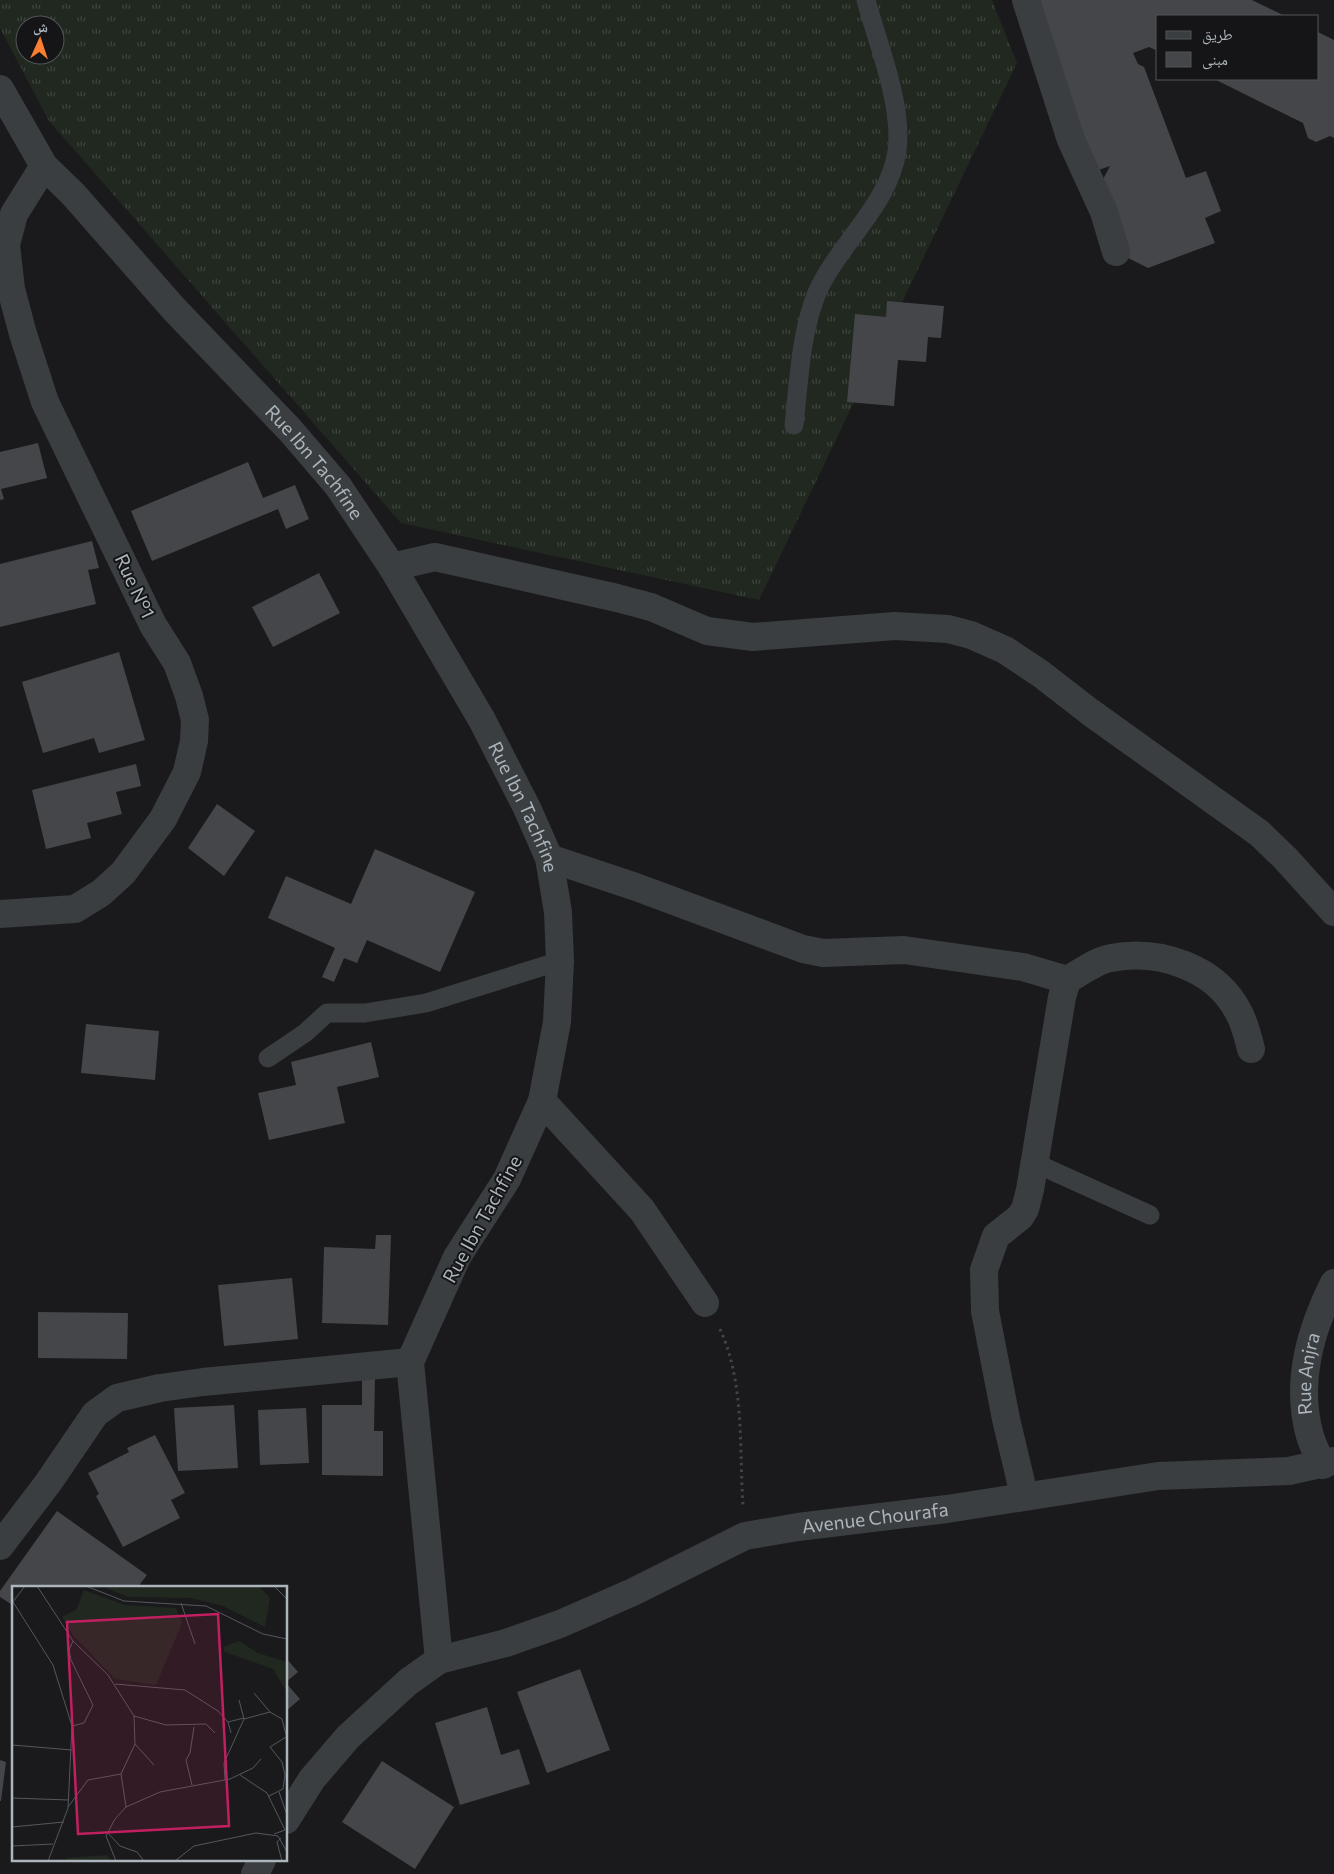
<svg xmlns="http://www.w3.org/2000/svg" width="1334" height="1874" font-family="Commissioner,'Noto Naskh Arabic',sans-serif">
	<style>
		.grass { fill: url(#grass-tufts); fill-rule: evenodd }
		.building { fill: #444649 }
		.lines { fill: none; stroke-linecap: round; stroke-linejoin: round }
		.path { stroke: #404549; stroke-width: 3; stroke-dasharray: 2.5 4; stroke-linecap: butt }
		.lane { stroke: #3a3e41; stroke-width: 19 }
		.street { stroke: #3a3e41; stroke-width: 28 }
		.labels { text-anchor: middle; stroke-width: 4; stroke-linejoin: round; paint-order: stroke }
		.street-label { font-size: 19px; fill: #acb5bc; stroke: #151517 }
		.inset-road { fill: none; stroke: #54585c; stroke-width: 1 }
		.view { fill: #c12060; fill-opacity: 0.15; stroke: #c12060; stroke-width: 2.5 }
		.inset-edge { fill: none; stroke: #acb5bc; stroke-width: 2.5 }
	</style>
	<defs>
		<pattern id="grass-tufts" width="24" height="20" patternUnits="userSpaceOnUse" patternTransform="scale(1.25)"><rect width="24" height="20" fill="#20281f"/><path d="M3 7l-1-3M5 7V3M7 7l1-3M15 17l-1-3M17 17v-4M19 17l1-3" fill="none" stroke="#3e453e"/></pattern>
	</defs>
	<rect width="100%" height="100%" fill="#1a1a1c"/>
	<path class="grass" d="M0 0H992L1017 63 759 600 401 523 49 121 0 28ZM25 25H55V55H25Z"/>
	<path class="building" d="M1036 0H1252L1285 16H1158V51L1149 47 1133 53 1138 64 1144 67 1186 178 1206 171 1221 211 1205 218 1215 243 1148 268 1126 257 1099 187 1110 166 1093 172Z
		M1318 32 1334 40V138L1330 136 1316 142 1308 138 1303 123 1214 79H1318Z
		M887 301 944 306 941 338 928 337 926 362 898 360 894 406 847 402 855 314 886 317Z
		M38 443 47 478 1 489 4 499 0 500V452Z
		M248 462 263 498 295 485 309 519 286 529 278 509 152 561 131 511Z
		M92 541 99 568 88 570 96 604 0 627V564Z
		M319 573 340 613 273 647 252 607Z
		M119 652 145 740 99 753 94 738 43 753 22 682Z
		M136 764 141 786 116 792 122 814 87 823 91 838 46 849 32 790Z
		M217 804 255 831 224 876 188 848Z
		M375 849 475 892 440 972 367 940 357 963 344 958 334 982 322 977 335 948 268 918 286 876 351 904Z
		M86 1024 159 1031 155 1080 81 1073Z
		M371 1042 379 1077 337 1087 345 1123 269 1140 258 1093 296 1085 291 1062Z
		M376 1235H391L388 1325 322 1323 324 1247 375 1249Z
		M292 1278 298 1339 224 1346 218 1285Z
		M38 1312 128 1313 127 1359 38 1358Z
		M362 1376H375L374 1431H383V1476L322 1475V1405H362Z
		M234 1405 238 1468 178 1471 174 1408Z
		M306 1408 309 1463 260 1465 258 1410Z
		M155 1435 185 1493 171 1500 180 1518 123 1547 96 1496 99 1494 88 1473 129 1452 127 1448Z
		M57 1511 147 1575 137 1588H14V1606L0 1597V1591Z
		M286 1658 298 1672 286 1682Z
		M580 1669 610 1750 547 1773 517 1692Z
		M286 1683 300 1699 286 1711Z
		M487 1707 501 1755 519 1749 530 1784 460 1805 435 1723Z
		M0 1760 6 1762 1 1801H0Z
		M382 1761 454 1807 415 1869 342 1822Z"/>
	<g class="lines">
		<path class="path" d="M720 1329C745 1384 739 1447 743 1506"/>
		<path class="lane" d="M794 425C799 382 800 337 816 295 837 245 889 206 897 151 903 104 878 45 866 0
			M268 1058 305 1033 327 1013H365L426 1003 560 961
			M1035 1163 1150 1215"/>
		<g class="street">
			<path d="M1026 0 1071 140 1104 212 1116 252"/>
			<path id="s1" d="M0 89 44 166 73 194 174 309 290 430 338 486 392 567 482 720 527 808 549 858 558 912 560 961 557 1022 542 1101 507 1179 457 1257 410 1362 439 1660"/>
			<path d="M392 567 435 557 617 598 651 607 707 631 753 637 895 626 948 629 971 635 1005 650 1041 674 1090 712 1259 833 1285 858 1334 912"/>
			<path d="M549 858 636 887 803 949 823 953 904 950 1023 967 1067 980C1080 973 1097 960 1111 958 1159 949 1216 967 1239 1013 1245 1024 1248 1037 1251 1049"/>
			<path d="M0 914 75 909 101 893 123 873 163 819 187 772 194 741 195 720 189 696 177 663 153 625 45 402 23 334 11 289 6 245 14 214 44 166"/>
			<path d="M542 1101 642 1210 705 1303"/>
			<path id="s2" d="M1323 1465C1318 1456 1313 1446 1310 1436 1295 1383 1310 1331 1334 1283"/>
			<path d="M1024 1495 1006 1419 985 1311 984 1270 996 1236 1020 1217 1025 1209 1030 1190 1062 997 1067 980"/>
			<path d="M0 1546 48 1483 95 1414 117 1398 160 1388 203 1382 410 1362"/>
			<path id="s3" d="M286 1820 312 1779 348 1737 408 1682 439 1660 506 1643 560 1624 633 1592 745 1536 798 1527 947 1509 1158 1476 1289 1471 1334 1461"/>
			<path d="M255 1874 262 1860"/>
		</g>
	</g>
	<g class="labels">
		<g class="street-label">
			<text dy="7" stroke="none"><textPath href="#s1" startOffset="490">Rue Ibn Tachfine</textPath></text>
			<text transform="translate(135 586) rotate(65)" y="7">Rue N°1</text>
			<text dy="7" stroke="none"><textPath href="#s1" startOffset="895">Rue Ibn Tachfine</textPath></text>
			<text transform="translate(482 1219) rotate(-61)" y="7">Rue Ibn Tachfine</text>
			<text dy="7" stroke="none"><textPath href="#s2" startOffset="95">Rue Anjra</textPath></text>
			<text dy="7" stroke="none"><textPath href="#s3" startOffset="686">Avenue Chourafa</textPath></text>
		</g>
	</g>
	<g transform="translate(12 1586)">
		<rect width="275" height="275" fill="#1a1a1c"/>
		<path d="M72 4 113 19 164 22 170 37 144 99 103 93 61 49 50 31 64 24ZM227 55 246 67 275 76V107L261 83 213 66 211 61ZM95 269 99 275H54L55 272Z" fill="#20281f"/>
		<path d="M90 0H247L258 12 253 41 211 20 179 12 116 11Z" fill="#20281f"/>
		<path class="inset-road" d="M25 0 61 55 96 89 122 130 123 158 109 188 114 221M74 0 112 15 194 20 251 48 275 53M262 0 275 13M1 16 41 79 60 140 56 222 36 275M0 17 13 0M169 17 183 58M103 98 173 104 206 125 216 136 219 147M242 107 258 126 270 133 275 152M227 114 232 133M122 130 154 139 194 138 203 147M232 133 258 126M216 136 232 132M60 140 72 137 81 119 59 74 57 64 61 55M123 158 142 179M0 159 60 164M228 189 255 207 273 244 262 248M213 194 212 177 232 133M180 199 174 174 178 167 182 141M267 206 275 229M257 210 271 203 273 189 270 176 258 161 274 151M0 212 57 214M56 221 76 194 109 188M0 241 52 236M95 246 108 260 125 266 132 275M269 252 265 256 270 275M0 260 41 258M104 275 94 250 103 233 114 221 148 206 218 193 241 182 249 173M163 275 182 260 244 247 266 250 275 266"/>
		<path class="view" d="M206 28 217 240 66 248 55 36Z"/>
		<rect width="275" height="275" class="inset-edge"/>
	</g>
	<rect x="1156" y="15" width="162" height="65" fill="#151517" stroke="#515559"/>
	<rect x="1166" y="31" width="25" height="8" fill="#3a3e41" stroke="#515559"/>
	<text x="1202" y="40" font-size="15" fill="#acb5bc">طريق</text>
	<rect x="1166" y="52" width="25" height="15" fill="#444649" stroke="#515559"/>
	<text x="1202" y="65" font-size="15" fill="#acb5bc">مبنى</text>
	<g transform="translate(40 40) rotate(3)"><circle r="24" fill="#151517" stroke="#515559"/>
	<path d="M0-4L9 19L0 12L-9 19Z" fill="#fb7f33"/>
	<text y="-8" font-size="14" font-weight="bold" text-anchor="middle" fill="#acb5bc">ش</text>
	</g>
</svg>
